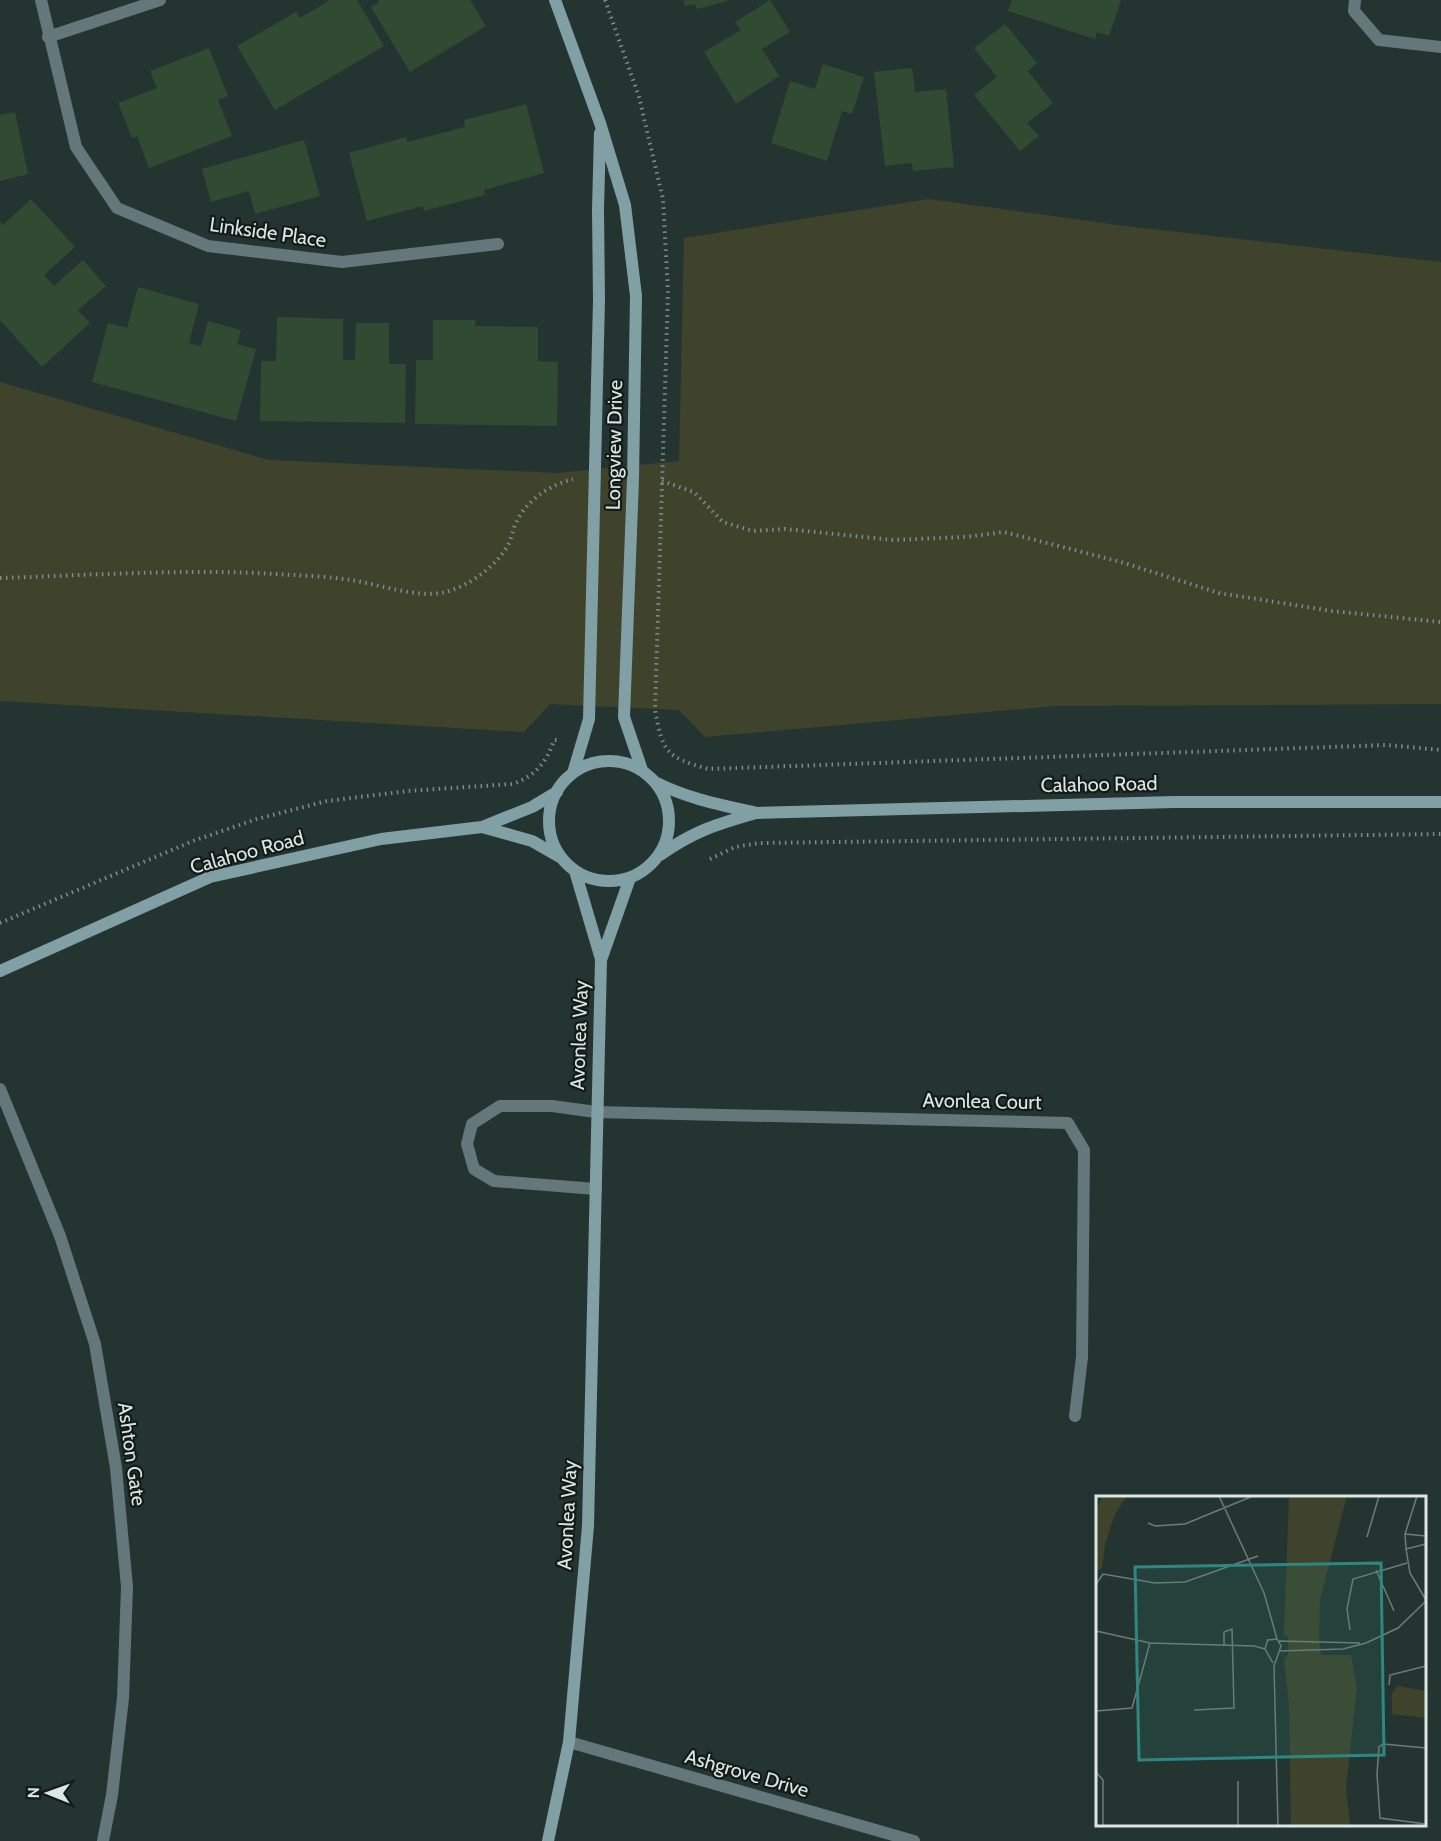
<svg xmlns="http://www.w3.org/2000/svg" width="1441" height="1841" font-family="Cabin,sans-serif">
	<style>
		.green { fill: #3f432b }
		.building { fill: #304b32 }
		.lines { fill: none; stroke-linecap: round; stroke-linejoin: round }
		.path { stroke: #808e8a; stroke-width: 4; stroke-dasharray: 1.5 4.5; stroke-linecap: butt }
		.street { stroke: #64787b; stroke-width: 12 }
		.secondary { stroke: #81a0a5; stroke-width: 12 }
		.labels { text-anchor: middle; stroke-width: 4.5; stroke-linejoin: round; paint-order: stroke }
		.street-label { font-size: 20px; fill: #dce7e4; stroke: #131b19 }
		.inset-road { fill: none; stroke: #6e7c79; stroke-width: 1.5 }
		.view { fill: #2e8780; fill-opacity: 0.15; stroke: #2e8780; stroke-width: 3 }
		.inset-edge { fill: none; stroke: #dce7e4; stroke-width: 3 }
	</style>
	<rect width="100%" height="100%" fill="#243531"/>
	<path class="green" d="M928 199 1125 226 1441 262V704L1056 706 705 737 679 710 550 704 524 732 0 701V382L269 460 557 473 679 461 684 238Z"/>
	<path class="building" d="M330 0H357L384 46 275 110 237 46 296 12 300 18Z
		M377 0H470L486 26 410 72 371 7 379 2Z
		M683 0H727V1L697 9 695 4 685 6Z
		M770 0 790 32 762 49 779 76 736 104 704 52 741 30 735 22Z
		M1012 0H1121L1109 36 1097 32 1095 39 1008 11Z
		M1005 24 1037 63 1028 71 1053 103 1027 123 1039 136 1020 151 974 95 997 77 974 48Z
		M209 48 228 96 218 100 232 136 149 168 137 136 132 138 118 103 157 88 150 71Z
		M823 64 864 77 852 114 842 111 827 161 771 143 790 81 815 89Z
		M912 68 915 92 946 89 954 167 913 171 912 163 885 166 874 72Z
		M526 104 544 173 484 190 485 195 424 211 423 206 367 221 349 153 406 137 407 142 465 127 464 120Z
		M15 112 28 174 0 181V115Z
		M304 140 320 196 255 214 249 191 211 202 202 169Z
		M31 199 75 247 44 275 54 286 83 260 106 286 78 310 90 323 42 367 0 320V222L3 225Z
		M138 287 199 304 189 343 201 346 208 321 241 330 237 344 256 349 236 421 92 382 108 323 127 328Z
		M277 317 343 319V360H355L356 323H389V364H406L405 423 260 421 261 361H276Z
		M433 320H475V326L538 327V361L558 362 557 426 415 424 416 360H433Z"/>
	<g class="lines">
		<path class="path" d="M605 0 639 97 663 199 668 292 655 710C663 753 666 757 708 769L1387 745 1441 750
			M662 481 694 492 723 522 753 531 785 529 894 540 966 537 1004 532 1121 562 1219 593 1332 611 1441 622
			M0 578C97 575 195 568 292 575 311 576 332 577 351 580 378 584 419 599 445 592 470 586 498 565 509 543 512 536 513 528 517 521 528 499 550 485 573 479
			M710 859 735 847 759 843 1441 834
			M0 923 193 841 257 819 327 801 408 791 513 784C535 776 547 762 554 740H561"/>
		<path class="street" d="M41 0 76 147 117 208 208 246 342 262 498 244
			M1355 0 1354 11 1379 40 1441 47
			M48 37 160 0
			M0 1089 60 1236 95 1344 116 1468 127 1587 123 1698 112 1795 103 1841
			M596 1189 494 1181 474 1169 467 1144 472 1124 500 1106H552L596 1112 1068 1123 1084 1150 1082 1357 1075 1416
			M569 1742 914 1841"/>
		<path class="secondary" d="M555 0 600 123 625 205 636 296 633 479 624 717 642 770
			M549 821a60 60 0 1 1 120 0a60 60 0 1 1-120 0Z
			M573 773 589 719 599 300 598 209 600 133
			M657 783C689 799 722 805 757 813L1174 802H1441
			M482 827 532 841 560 857
			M660 855C694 831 717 824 756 813
			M575 871 601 959
			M0 971 210 877 381 839 482 827 532 807 557 792
			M548 1841 569 1742 588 1526 601 960 630 878"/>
	</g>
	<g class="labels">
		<g class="street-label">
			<text transform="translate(268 232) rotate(8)" y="7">Linkside Place</text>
			<text transform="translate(614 445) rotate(-89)" y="7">Longview Drive</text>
			<text transform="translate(1099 784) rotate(-1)" y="7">Calahoo Road</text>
			<text transform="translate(247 852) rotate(-15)" y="7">Calahoo Road</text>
			<text transform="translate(579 1035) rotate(-88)" y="7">Avonlea Way</text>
			<text transform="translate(982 1101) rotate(1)" y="7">Avonlea Court</text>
			<text transform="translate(132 1454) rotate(82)" y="7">Ashton Gate</text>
			<text transform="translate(567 1515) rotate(-87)" y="7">Avonlea Way</text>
			<text transform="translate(747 1773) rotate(16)" y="7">Ashgrove Drive</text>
		</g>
	</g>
	<g transform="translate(1096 1496)">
		<rect width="330" height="330" fill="#243531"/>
		<path d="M7 0H31L19 18 9 48 6 72 0 75V13ZM193 0H251L224 104 223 143 225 159H255L261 191 250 292 254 330H195L193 210 188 163 192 159V142L188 139ZM302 190 330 195V222L296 218V197Z" fill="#3f432b"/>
		<path class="inset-road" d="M123 0 168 97 181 143M321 0 309 38 310 53 314 77 330 104M52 27 59 30 89 28 157 0M309 38 330 40M271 41 283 0M310 53 330 48M280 74 298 115M0 88 7 78 59 87 89 86 162 60M254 134 251 113 257 83 311 67M0 135 54 147 158 150 169 153M172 143 169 153 177 167M172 144 181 143 185 150 178 170 182 330M183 145 264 147M184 155 247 153 270 147 302 132 330 105M293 189 294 179 330 170M98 214 138 212 136 133 128 136V149M0 215 36 212 54 147M330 252 287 248 283 251 281 278 284 322 330 328M0 276 7 284V330M142 285V330"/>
		<path class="view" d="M285 67 288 259 43 264 39 71Z"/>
		<rect width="330" height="330" class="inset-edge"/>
	</g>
	<g transform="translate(48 1793) rotate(271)" stroke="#131b19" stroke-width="4.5" paint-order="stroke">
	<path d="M0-4.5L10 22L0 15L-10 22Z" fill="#dce7e4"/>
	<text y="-9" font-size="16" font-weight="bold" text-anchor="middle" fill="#dce7e4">N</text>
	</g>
</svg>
